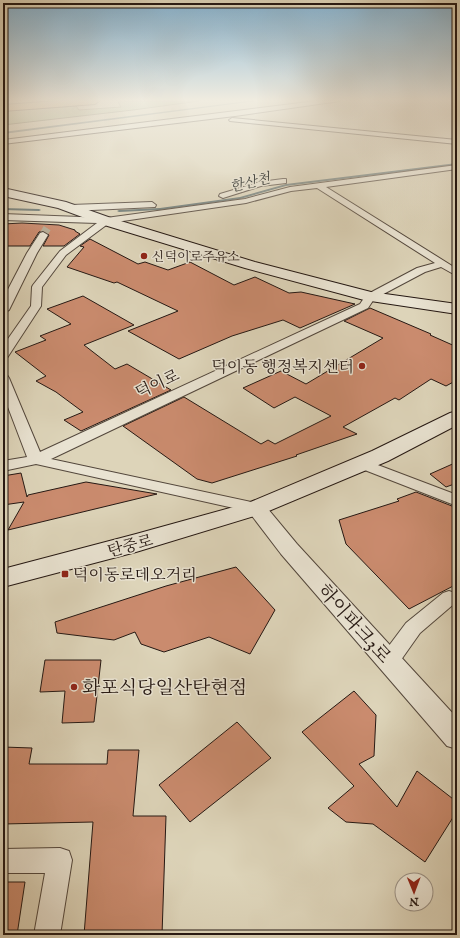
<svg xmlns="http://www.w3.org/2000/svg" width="460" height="938" font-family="'IM FELL English','Noto Serif KR',serif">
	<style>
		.green { fill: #adbd92; stroke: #696a52 }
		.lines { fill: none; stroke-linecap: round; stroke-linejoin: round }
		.stream { fill: #687775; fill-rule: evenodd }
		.building { fill: #ca8b6e; stroke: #251813 }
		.minor-tunnel { stroke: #b8ae98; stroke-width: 8; stroke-dasharray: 8 4; stroke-linecap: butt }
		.minor-casing { stroke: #53473c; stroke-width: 2 }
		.tertiary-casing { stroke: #53473c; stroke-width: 2 }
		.secondary-casing { stroke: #251813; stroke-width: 2 }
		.primary-casing { stroke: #251813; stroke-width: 2 }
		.minor { fill: #e9e3d2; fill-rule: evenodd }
		.tertiary { fill: #e9e3d2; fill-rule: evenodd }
		.secondary { fill: #e9e3d2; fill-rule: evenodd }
		.primary { fill: #deba7c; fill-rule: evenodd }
		.poi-dot { fill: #8f2418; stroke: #e9e3d2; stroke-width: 1.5 }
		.labels { text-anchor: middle; stroke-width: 3; stroke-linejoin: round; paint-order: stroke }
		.far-poi-label { font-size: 13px; fill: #251813; stroke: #e9e3d2; text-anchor: start }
		.far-water-label { font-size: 14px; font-style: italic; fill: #464844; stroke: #e9e3d2 }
		.poi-label { font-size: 16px; fill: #251813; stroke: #e9e3d2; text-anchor: end }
		.street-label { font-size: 16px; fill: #251813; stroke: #e9e3d2 }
		.near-street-label { font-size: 19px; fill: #251813; stroke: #e9e3d2 }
		.near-poi-label { font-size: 19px; fill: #251813; stroke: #e9e3d2; text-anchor: start }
	</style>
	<rect width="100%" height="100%" fill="#ddd4b9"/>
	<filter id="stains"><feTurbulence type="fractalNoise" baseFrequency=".005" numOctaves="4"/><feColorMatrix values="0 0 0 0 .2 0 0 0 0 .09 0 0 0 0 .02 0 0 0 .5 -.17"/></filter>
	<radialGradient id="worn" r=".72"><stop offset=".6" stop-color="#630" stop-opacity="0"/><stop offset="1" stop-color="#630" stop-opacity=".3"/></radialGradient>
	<path class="green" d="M132 101H199L133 110 3 125V111L76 106 79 110 121 107 118 102Z"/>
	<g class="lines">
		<path class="stream" d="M248 101H256L3 134V132Z
			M457 163V165L286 186 240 199 160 210 119 212 117 211 119 210 160 208 240 197 286 184Z
			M3 208 39 209 41 210 39 211 3 210Z"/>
	</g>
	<path class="building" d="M22 223 59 225 75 230V231L80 234 64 246H43L49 235 43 231 39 232 30 246H3V224Z
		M90 239 138 264 145 262 168 270 190 262 234 285 255 277 289 293 301 292 355 304 300 328 283 320 232 336 179 359 128 331 178 311 117 282 114 283 67 267 84 247 80 246Z
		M83 296 134 325 84 345 115 369 127 364 171 390 81 431 64 420 83 412 56 392 36 381 46 376 15 352 46 340 40 336 71 324 47 309Z
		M370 308 431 334 430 335 457 347V380L446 386 431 379 399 400 395 398 343 427 357 434 296 455 297 456 212 483 197 479 123 426 184 397 261 444 268 440 275 444 331 416 295 397 274 408 243 388 281 371 306 384 383 338 344 321Z
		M457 462V483L446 487 430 474Z
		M21 473 27 497 28 495 86 482 157 494 8 530 24 502 3 505V476Z
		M416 492 457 508V584L409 609 346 544 339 520 399 501 397 499Z
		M236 567 275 610 250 654 209 637 164 652 141 644 135 632 114 640 57 633 55 622 166 586Z
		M45 660H101L94 722 62 723 65 691 40 692Z
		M354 691 376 715 374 756 359 764 397 807 417 771 457 802V811L425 862 373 824 346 822 328 808 354 786 302 732Z
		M237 722 271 758 190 822 159 785Z
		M3 747 32 748 29 764H107L108 750H139L133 816H166L162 935H84L93 822 3 824Z
		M3 882H25L17 935H3Z"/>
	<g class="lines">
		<path class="minor-tunnel" d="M43 235 49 225"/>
		<g class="minor-casing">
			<path id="minor" d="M316 101H340L235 116 3 144V140Z
				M232 118 457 140V144L230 121 229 120Z
				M457 165V169L326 187 457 269V276L441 267 425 272 374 299 368 308 51 459 256 503 262 504 264 508 262 512 256 513 36 464 3 471V461L27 457 3 394V374L7 375 9 378 40 452 360 304 366 295 417 268 435 263 317 188 291 191 246 203 109 223 66 255 42 287 41 306 7 358 3 359V346L31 306 32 287 33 285 60 251 97 223 3 220V214L106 218 245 199 290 187Z
				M283 179H286V183L261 186 223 198 219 196 220 194 260 182Z
				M152 202 156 205 155 207 71 211 67 208 71 205Z
				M43 232 48 235 37 253 9 310 3 313V299L27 253 40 233Z
				M362 459 457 495V506L357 467 355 464 357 461Z
				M449 591 455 593 457 596 455 603 420 633 396 667 389 669 382 667 379 661 382 655 406 623 443 593Z
				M60 848 69 851 72 860 60 935H34L45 873H3V849Z"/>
		</g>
		<g class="tertiary-casing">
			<path id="tertiary" d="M256 501 263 503 297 544 457 718V749L447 746 281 554 246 508 249 503Z"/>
		</g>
		<g class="secondary-casing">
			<path id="secondary" d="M3 188 66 202 111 218 255 262 371 292 457 304V314L364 300 245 268 101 224 58 208 3 196Z
				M457 411V425L388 461 264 513 136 552 3 587V569L136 534 248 503 372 451 450 413Z"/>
		</g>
		<g class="primary-casing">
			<path id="primary" d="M57 101H99L95 104 3 111V105Z"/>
		</g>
		<use href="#minor" class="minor"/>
		<use href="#tertiary" class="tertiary"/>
		<use href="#secondary" class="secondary"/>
		<use href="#primary" class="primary"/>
	</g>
	<linearGradient id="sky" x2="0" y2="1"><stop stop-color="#86b5d4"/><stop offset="0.43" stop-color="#f0ece0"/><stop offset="1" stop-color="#f0ece0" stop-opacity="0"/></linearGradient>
	<rect width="460" height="233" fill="url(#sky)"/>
	<g class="poi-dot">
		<circle cx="144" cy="256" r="4"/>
		<circle cx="362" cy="366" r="4"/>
		<rect x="61" y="570" width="8" height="8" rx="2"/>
		<circle cx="74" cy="687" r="4"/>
	</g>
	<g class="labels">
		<g class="far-poi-label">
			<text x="152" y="261">신덕이로주유소</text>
		</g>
		<g class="far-water-label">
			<text transform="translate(250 182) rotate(-13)" y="5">한산천</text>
		</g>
		<g class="poi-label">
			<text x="354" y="372">덕이동 행정복지센터</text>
			<text x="73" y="580" text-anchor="start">덕이동로데오거리</text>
		</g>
		<g class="street-label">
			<text transform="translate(157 383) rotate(-25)" y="6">덕이로</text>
			<text transform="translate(130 545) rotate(-15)" y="6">탄중로</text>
		</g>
		<g class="near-street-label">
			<text transform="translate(355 623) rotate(48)" y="7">하이파크3로</text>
		</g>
		<g class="near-poi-label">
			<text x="82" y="694">화포식당일산탄현점</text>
		</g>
	</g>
	<rect width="460" height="938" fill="none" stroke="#ddd4b9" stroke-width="16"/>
	<rect x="4" y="4" width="452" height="930" fill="none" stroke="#251813" stroke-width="2"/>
	<rect x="8" y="8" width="444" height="922" fill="none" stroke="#251813"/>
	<g transform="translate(414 892) rotate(179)"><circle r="19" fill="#e9e3d2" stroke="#9b9286"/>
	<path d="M0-3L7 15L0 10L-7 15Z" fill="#8f2418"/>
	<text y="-6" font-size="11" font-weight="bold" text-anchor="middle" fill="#251813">N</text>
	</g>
	<rect width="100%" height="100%" filter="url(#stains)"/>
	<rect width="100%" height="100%" fill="url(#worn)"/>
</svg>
